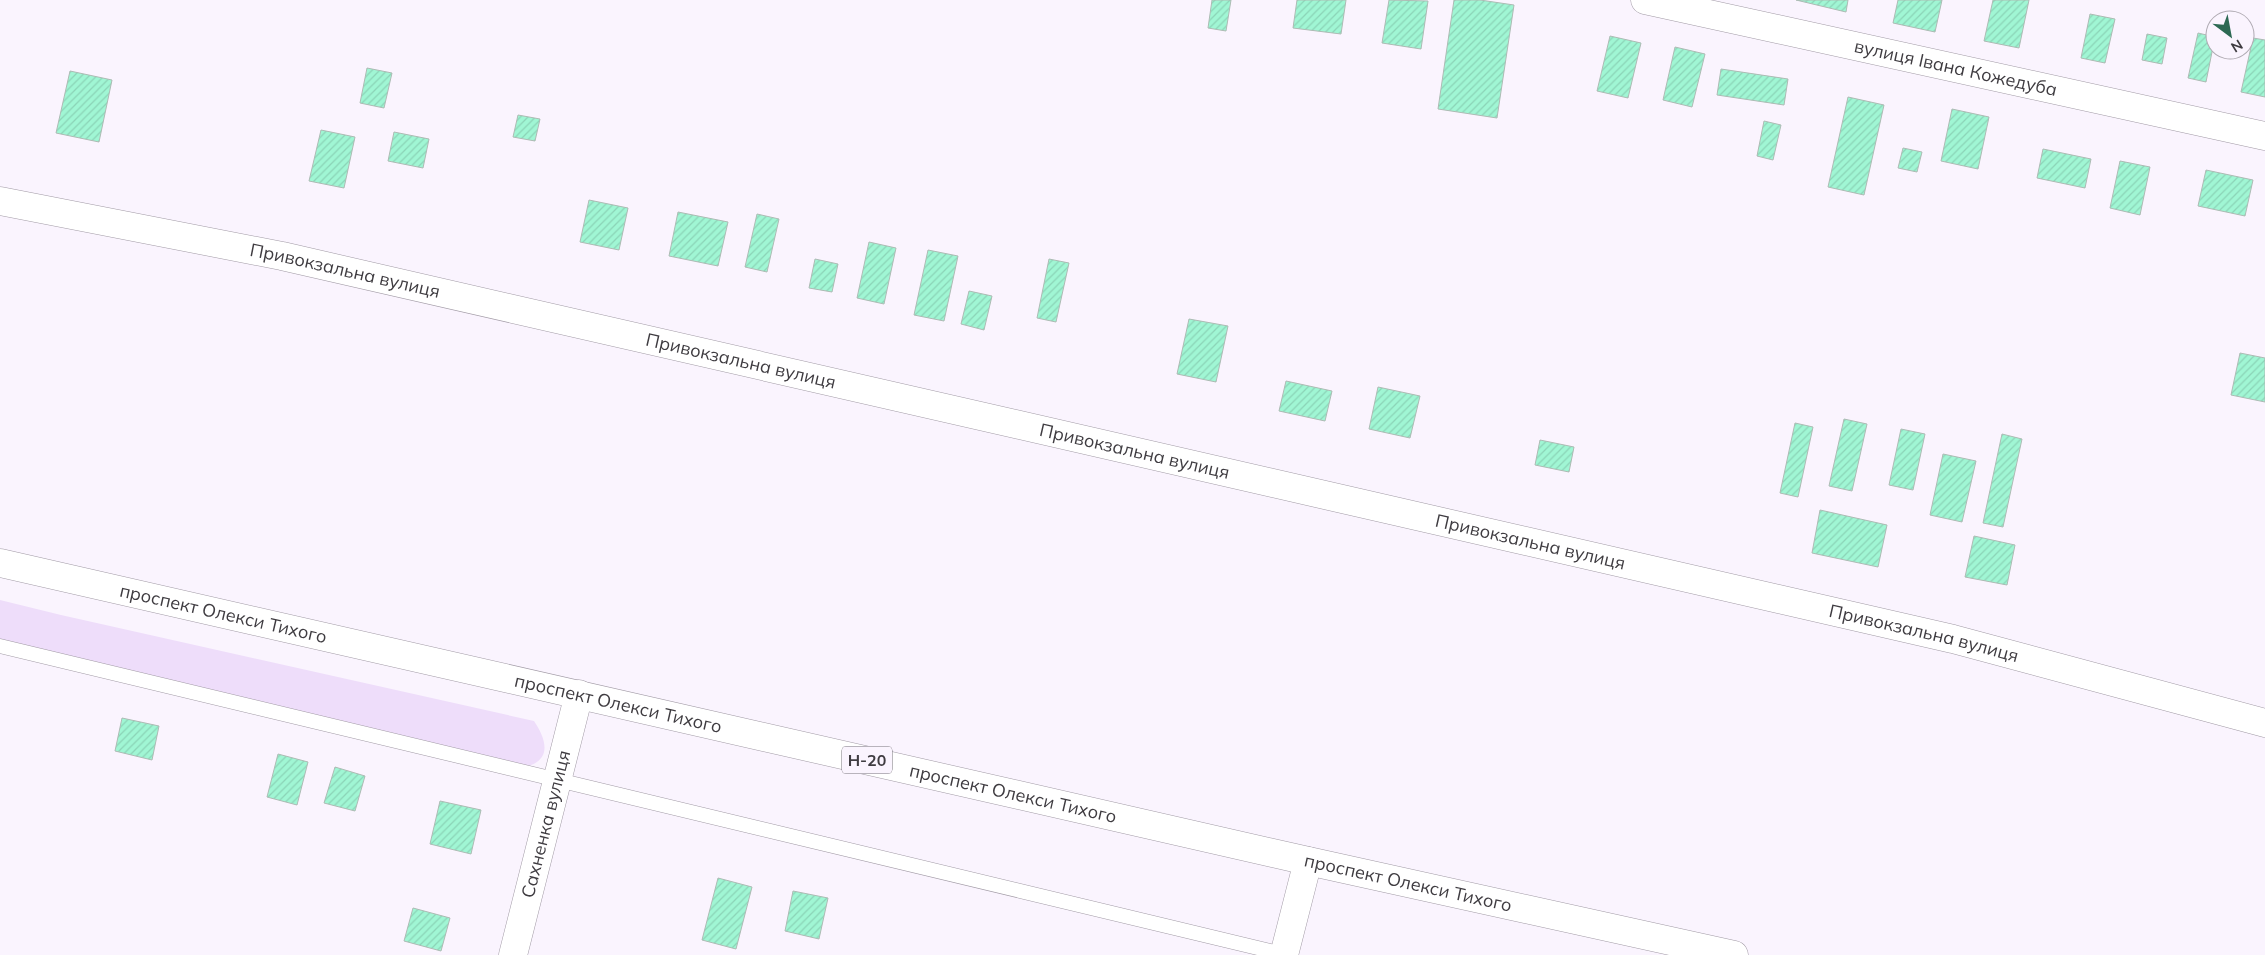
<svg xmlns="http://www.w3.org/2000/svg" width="2265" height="955" font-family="Mulish,sans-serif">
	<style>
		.green { fill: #eeddfa }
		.building { fill: url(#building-hatch); stroke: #adbbb4 }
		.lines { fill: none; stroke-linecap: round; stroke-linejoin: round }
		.lane-casing { stroke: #a19aa5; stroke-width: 15 }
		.street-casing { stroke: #a19aa5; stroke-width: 29 }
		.primary-casing { stroke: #a19aa5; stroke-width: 29 }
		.lane { stroke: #fff; stroke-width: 14 }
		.street { stroke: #fff; stroke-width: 28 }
		.primary { stroke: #fff; stroke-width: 28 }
		.labels { text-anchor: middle; stroke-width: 4.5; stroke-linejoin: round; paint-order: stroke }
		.shield { fill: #faf4fe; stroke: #77737a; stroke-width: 1 }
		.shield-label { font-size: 16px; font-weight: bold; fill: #3f3c41 }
		.street-label { font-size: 18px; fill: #3f3c41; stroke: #faf4fe }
	</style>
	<defs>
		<pattern id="building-hatch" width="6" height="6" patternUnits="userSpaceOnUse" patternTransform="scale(1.25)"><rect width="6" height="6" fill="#a0f6d4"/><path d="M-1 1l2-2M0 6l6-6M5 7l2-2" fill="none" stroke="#8bd4b7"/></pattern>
	</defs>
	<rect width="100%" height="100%" fill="#faf4fe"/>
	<path class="green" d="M0 600 61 615 534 721C545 737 553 759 528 766L0 639Z"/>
	<path class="building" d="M1212 0H1231L1226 31 1208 28Z
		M1297 0H1346L1341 34 1293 28Z
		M1389 0 1428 1 1421 49 1382 43Z
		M1454 0H1480L1514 5 1497 118 1438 109Z
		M1796 0H1848L1846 12Z
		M1898 0H1942L1935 32 1893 23Z
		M1993 0H2029L2019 48 1984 41Z
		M2090 14 2115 19 2105 63 2081 58Z
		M2198 33 2215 37 2206 82 2188 78Z
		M2147 34 2167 38 2162 64 2142 60Z
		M1610 36 1641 43 1628 98 1597 91Z
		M2253 38 2265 40V97L2241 92Z
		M1675 47 1705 54 1692 107 1663 100Z
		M367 68 392 73 384 108 360 103Z
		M1721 69 1788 79 1784 105 1717 95Z
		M70 71 112 80 99 142 56 133Z
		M1848 97 1884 105 1864 195 1828 187Z
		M1952 109 1989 117 1978 169 1941 161Z
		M518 115 540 119 535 141 513 137Z
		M1764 121 1781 125 1773 160 1757 156Z
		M321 130 355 137 344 188 309 181Z
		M394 132 429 139 423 168 388 161Z
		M1903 148 1922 152 1917 172 1898 168Z
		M2043 149 2091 159 2085 188 2037 178Z
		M2120 161 2150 167 2140 215 2110 208Z
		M2206 170 2253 180 2245 216 2198 206Z
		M589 200 628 208 619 250 580 242Z
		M678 212 728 222 718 266 669 256Z
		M757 214 779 219 767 272 745 267Z
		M869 242 896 248 884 304 857 298Z
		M928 250 958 256 944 321 914 315Z
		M815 259 838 264 832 292 809 288Z
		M1049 259 1069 263 1056 322 1037 318Z
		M969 291 992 296 984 330 961 324Z
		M1189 319 1228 326 1216 382 1177 374Z
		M2240 353 2265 358V402L2231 395Z
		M1286 381 1332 391 1325 421 1279 411Z
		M1378 387 1420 396 1410 438 1369 429Z
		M1844 419 1867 424 1852 491 1829 486Z
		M1795 423 1813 427 1798 497 1780 493Z
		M1901 429 1925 434 1913 490 1889 485Z
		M2002 434 2022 439 2003 527 1983 523Z
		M1540 440 1574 447 1569 472 1535 465Z
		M1943 454 1976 461 1962 522 1930 515Z
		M1820 510 1887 525 1878 567 1812 553Z
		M1974 536 2015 545 2007 585 1965 577Z
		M122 718 159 726 152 760 115 751Z
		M278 754 308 762 297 805 267 797Z
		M335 767 365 776 355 811 324 803Z
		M440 801 481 810 471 854 430 844Z
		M718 878 752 887 736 949 702 940Z
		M793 891 828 898 819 939 785 931Z
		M413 908 450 918 441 951 404 941Z"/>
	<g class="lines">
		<g class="lane-casing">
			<path id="lane" d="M0 646 1287 955"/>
		</g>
		<g class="street-casing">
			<g id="street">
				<path id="s1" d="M1645 0 2265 136"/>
				<path id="s2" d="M0 201 282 256 1953 639 2265 723"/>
				<path id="s3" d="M513 955 579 694"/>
				<path d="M1284 955 1308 861"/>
			</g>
		</g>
		<g class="primary-casing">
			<g id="primary">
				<path id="s4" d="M0 563 1308 861 1734 955"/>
			</g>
		</g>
		<use href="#lane" class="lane"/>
		<use href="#street" class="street"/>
		<use href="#primary" class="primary"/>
	</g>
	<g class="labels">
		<rect class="shield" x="842" y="746.5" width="50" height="27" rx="4"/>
		<g class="shield-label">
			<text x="867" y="766">Н-20</text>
		</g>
		<g class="street-label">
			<text dy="6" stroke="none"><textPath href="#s1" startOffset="318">вулиця Івана Кожедуба</textPath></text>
			<text dy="6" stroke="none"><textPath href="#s2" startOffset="352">Привокзальна вулиця</textPath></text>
			<text dy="6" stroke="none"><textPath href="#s2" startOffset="758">Привокзальна вулиця</textPath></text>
			<text dy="6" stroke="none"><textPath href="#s2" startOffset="1162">Привокзальна вулиця</textPath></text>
			<text dy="6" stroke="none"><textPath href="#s2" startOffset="1568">Привокзальна вулиця</textPath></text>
			<text dy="6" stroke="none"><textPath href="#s4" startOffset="229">проспект Олекси Тихого</textPath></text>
			<text dy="6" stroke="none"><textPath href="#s2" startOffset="1972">Привокзальна вулиця</textPath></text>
			<text dy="6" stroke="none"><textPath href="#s4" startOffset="634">проспект Олекси Тихого</textPath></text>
			<text dy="6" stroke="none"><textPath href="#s4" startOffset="1039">проспект Олекси Тихого</textPath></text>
			<text dy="6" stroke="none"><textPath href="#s3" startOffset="135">Сахненка вулиця</textPath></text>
			<text dy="6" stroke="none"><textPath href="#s4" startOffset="1444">проспект Олекси Тихого</textPath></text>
		</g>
	</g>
	<g transform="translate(2230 35) rotate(148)"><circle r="24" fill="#faf4fe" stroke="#afaab2"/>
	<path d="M0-4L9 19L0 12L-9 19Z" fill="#2d6953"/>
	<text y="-8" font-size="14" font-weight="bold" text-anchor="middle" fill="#3f3c41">N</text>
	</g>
</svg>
